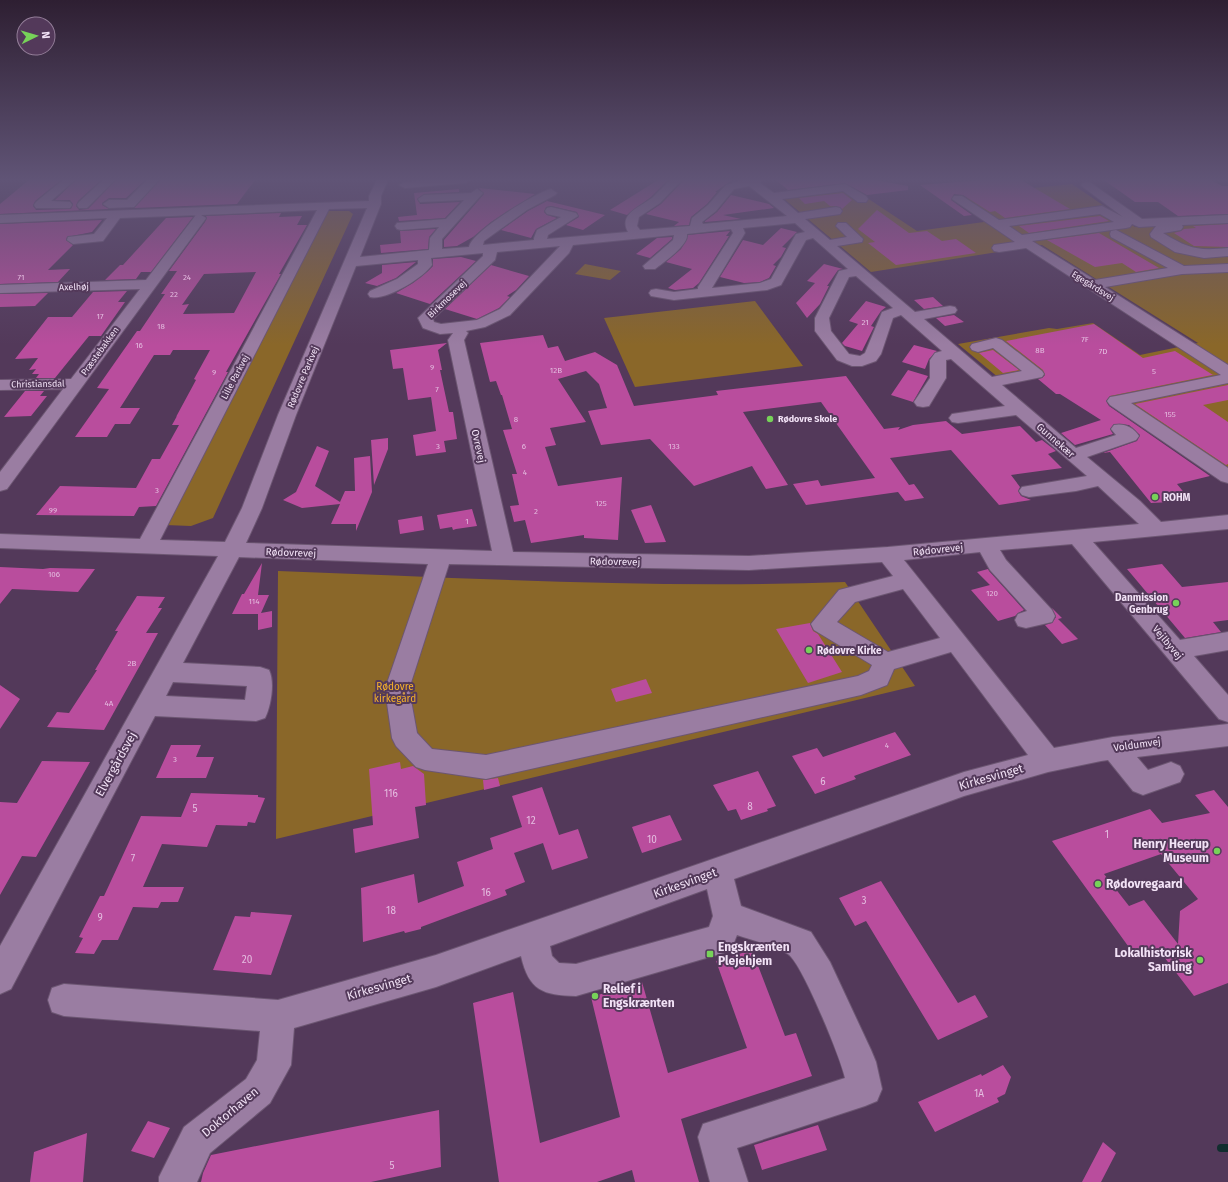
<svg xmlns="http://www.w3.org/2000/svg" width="1228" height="1182" font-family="'Fira Sans',sans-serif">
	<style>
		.green { fill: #8a6729 }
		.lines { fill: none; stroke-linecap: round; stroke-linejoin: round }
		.stream { stroke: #122e2f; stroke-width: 8 }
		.building { fill: #b94d9d; fill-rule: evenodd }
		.minor-casing { stroke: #6c5672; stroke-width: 2 }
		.minor { fill: #9a7da2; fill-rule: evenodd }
		.poi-dot { fill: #77d259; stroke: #53395a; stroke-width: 1.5 }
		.labels { text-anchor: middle; stroke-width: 4; stroke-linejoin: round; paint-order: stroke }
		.number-label { font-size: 8px; fill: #e4bde0 }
		.far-street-label { font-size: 9px; fill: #f2e2f6; stroke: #53395a }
		.far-poi-label { font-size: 9px; font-weight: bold; fill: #f2e2f6; stroke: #53395a; text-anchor: start }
		.street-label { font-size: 10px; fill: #f2e2f6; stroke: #53395a }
		.poi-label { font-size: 10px; font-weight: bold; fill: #f2e2f6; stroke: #53395a; text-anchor: start }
		.park-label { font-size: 10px; fill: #f7b229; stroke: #53395a }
		.near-number-label { font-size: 10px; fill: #e4bde0 }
		.near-street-label { font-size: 12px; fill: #f2e2f6; stroke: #53395a }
		.near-poi-label { font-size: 12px; font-weight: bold; fill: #f2e2f6; stroke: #53395a; text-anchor: start }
	</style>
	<rect width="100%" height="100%" fill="#53395a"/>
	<path class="green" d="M846 184 917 231 984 222 965 195 1072 184 1135 227 1228 222V483L1071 370 1005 383 958 344 1049 328 1057 329 1093 323 1140 355 1198 343 1042 245 871 272 777 193Z
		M327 211H349L353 214 213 518 191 526 165 525Z
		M585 264 621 271 610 280 575 274Z
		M755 301 803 366 635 387 604 318Z
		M278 571C467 578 656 589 845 582L915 686 276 839Z"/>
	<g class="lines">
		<path class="stream" d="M1221 1148H1228"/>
	</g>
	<path class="building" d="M29 180H61L35 201 33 206 36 210 71 209 73 204 70 200H55L76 180H101L78 201 76 206 79 210 88 209 116 180H145L126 198H109L102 203V205L109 209 0 214V204Z
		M160 180H255L237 204 134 208Z
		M658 180H668L651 197 627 215 610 210Z
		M684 180H732L715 192H717L707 204 691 217 689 225 674 226 679 222 646 214 661 204Z
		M776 180H874L908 186V190L867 195 845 183 788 190Z
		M985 180H1021L1070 209 1005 218 995 211 990 212 963 195 954 194 951 200 972 215 964 216 920 185Z
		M1104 180H1211L1222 186H1228V214L1178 216 1158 202H1135Z
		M479 188 535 194 491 222 473 237 457 246 444 247V240L484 194Z
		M459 189V192L424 194 417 199 420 204 460 202 445 218 399 221 398 217 417 215 414 193Z
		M843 193 852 200 842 209 836 206H830L824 201 805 204 799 198Z
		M731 195 769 204 774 208 723 215 741 219 704 222 717 212Z
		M547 201 605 215 583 230 566 225 579 217 577 212 551 206 546 207 544 212 547 215 557 218 536 229 531 238 501 230 528 211Z
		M877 210 909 233 927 231 942 241 956 239 976 253 896 265 868 243 875 242 858 229Z
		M281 213 279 217 302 216 297 225H307L279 274H281L226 372H228L156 506 139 507 134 516 36 515 60 486 136 488 152 459H160L179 425H172L177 416 176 417 196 380 194 379 210 350H173L170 355H154L120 408H140L130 424H115L107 437H75L109 389 97 388 137 331H140L165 294H161L177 271H169L205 222 207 218 206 216ZM256 272 234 313 183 314 189 304 182 305 204 274Z
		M1100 216 1109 221 1029 233 1019 226Z
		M193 217 151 272H141L136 279 105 280 120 265H123L166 218Z
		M102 220 92 232 67 237 66 240 73 245 48 270 70 269 58 282 0 284V224Z
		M1228 224V247L1194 246 1174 233 1181 231 1184 229 1196 228 1193 226Z
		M781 228 797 232 782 247 786 248 781 257 773 265 776 266 769 278 760 282 744 283 720 277 743 240 763 245Z
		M436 229 429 237 428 249 381 253 380 245 401 243 400 231Z
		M730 231 726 236H729L699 283 693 288 675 290 668 288 692 269 666 262 681 249 688 235Z
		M1099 233 1159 268 1136 272 1122 263 1095 267 1047 240Z
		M672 237V239L650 258 636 254 657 238Z
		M461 257 476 261 430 304 396 293 413 283 428 271 433 266V259Z
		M416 262 396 278 377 286 365 283 382 273V265Z
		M824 264 843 269 838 270 827 286H829L820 304 807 318 796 303 815 283 807 281Z
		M491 265 529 276 516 290 507 296 510 297 499 308 477 319 445 309Z
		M127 291 118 302H125L101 336H89L55 378H36L39 374H32L36 369 29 370 38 358 15 359 48 317H72L93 292Z
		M48 293 35 306 0 307V294Z
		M933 297 943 306 924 309 914 300Z
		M866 301 886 307 881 311 871 326 874 327 862 351 845 346 842 343 858 324 849 321Z
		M954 315 964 322 945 326 936 318Z
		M1094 324 1143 358 1175 351 1213 375 1217 374 1110 396 1106 401 1109 406 1210 476 1177 484 1191 501 1151 503 1110 452 1103 453 1137 441 1140 435 1129 425 1114 424 1110 429 1113 434 1075 445 1061 433 1101 420 1060 394H1056L1038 379 1042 378 1045 375 1043 370 1006 341Z
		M543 335 548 348 558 346 565 361 595 352 617 365 634 406 718 395 716 391 846 376 884 429 900 427 898 430 913 425 946 421 962 434 1020 426 1036 442 1042 440 1056 451 1048 454 1062 468 1011 475 1020 487 1018 491 1021 496 1031 500 999 505 951 450 890 458 909 485 914 484 924 498 905 501 898 492 806 505 793 484 818 480 821 486 875 478 821 402 743 412 788 485 766 489 752 466 694 486 650 439 601 445 588 411 607 408 599 384 586 371 558 379 586 422 550 428 556 445 545 447 558 486 622 477 618 540 584 538V535L531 543 525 520 514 522 510 506 519 505 512 474H517L503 430 512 429 502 395H501L496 381 490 382 480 343Z
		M447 343 438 350 442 370H440L449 412H453L457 439 444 441 446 452 416 456 413 435 436 431 431 397 408 400 403 368 393 369 390 350Z
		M914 345 937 351 929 359 925 369 902 362Z
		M993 350 1019 370 1003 373 979 353Z
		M908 370 928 376 913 402 891 395Z
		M1228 385V400L1203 405 1228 422V464L1226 465 1135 404Z
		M25 391H44L40 396H47L31 416 4 417Z
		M388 438V449L374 485 371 440Z
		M317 446 329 451 315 486 340 502 345 491H355L354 458 370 456 372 492 356 531V524H331L340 504 302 508 283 500 296 492Z
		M651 505 666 542 645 543 631 510Z
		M472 509 477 526 456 529 453 530 452 527 440 529 437 515Z
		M422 516 424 530 400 534 398 520Z
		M262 563 258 595H269L261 613 272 611V627L258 630V614H232L242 594H244Z
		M1162 564 1182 587 1228 582V620L1213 622 1221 632 1185 638 1127 569Z
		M0 567 43 569 50 568 95 569 78 592 12 589 0 604Z
		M988 569 989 571 1024 610 1018 613 1015 616 998 621 971 590 990 585 977 572Z
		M137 596 165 597 158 608H162L146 633H158L104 730 47 727 57 712 69 713 97 670H95L118 631H115Z
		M1052 608 1062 618 1058 619 1078 639 1062 644 1045 625 1052 623 1056 617Z
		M810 623 813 631 818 634 842 672 808 683 776 629Z
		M646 679 652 693 616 702 611 689Z
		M0 685 20 699 0 729Z
		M895 732 911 755 854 776 856 779 815 794 792 756 817 748 823 757Z
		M171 745H201L196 757H214L206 778H156Z
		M42 761 90 762 36 857 22 856 0 895V802L17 803Z
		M400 762 401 769 413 766 424 774 426 805 415 807 419 838 355 853 353 829 373 825 369 769Z
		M758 771 776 806 767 809 768 811 741 820 736 809 728 811 713 785Z
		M498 778 500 786 484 790 483 780Z
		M542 787 559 835 578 829 588 858 552 870 543 843 514 853 525 882 505 890 507 895 421 927V929L405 933 404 931 363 942 361 888 414 874 418 903 464 886 457 862 493 849 490 838 522 827 512 796Z
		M1214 790 1228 807V983L1194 996 1158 949 1136 957 1052 841 1150 809 1162 823 1210 813 1195 795ZM1161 854 1198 899 1180 911 1178 944 1144 900 1129 906 1104 874Z
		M191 793 258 795V797L265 798 255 823 248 822 247 826 216 825 207 847 162 844 143 887H184L178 902H161L158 908 133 907 118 940H102L94 954 75 953 83 938 79 937 100 896H104L141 816 181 817Z
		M670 815 682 840 642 853 632 827Z
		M881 881 958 1003 975 995 988 1017 938 1040 866 921 855 926 839 898Z
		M251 912 292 915 271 975 213 970 235 916 250 917Z
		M752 950 785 1036 796 1033 812 1076 681 1119 699 1182H635L632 1170 597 1182H499L473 1003 513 992 540 1143 620 1117 591 997 642 982 668 1073 747 1048 716 961Z
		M1003 1065 1011 1077 1005 1094 997 1098 999 1102 935 1132 918 1102 981 1074 982 1076Z
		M439 1110 441 1167 371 1182H201L203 1173 211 1155Z
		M148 1121 170 1128 154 1158 131 1151Z
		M818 1125 827 1150 762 1170 754 1145Z
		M87 1133 83 1182H30L34 1152Z
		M1103 1142 1116 1153 1101 1182H1082Z"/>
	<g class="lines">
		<g class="minor-casing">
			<path id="minor" d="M63 180H75L51 201 70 202 72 205 70 208H36L34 205 36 202Z
				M103 180H115L87 208H79L77 205 79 202Z
				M147 180H159L134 207 109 208 103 204 109 200H127Z
				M377 180H388L381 196V204L360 257 429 250 430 238 439 227 401 230 397 229 395 226 397 223 446 219 464 200 420 202 418 199 424 195 471 193 477 189 483 193 442 239V249L469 247C471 232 535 193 551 189L557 193 555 195 527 210 484 241 483 245 534 240V238L537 230 561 217 547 214 545 211 547 208 551 207 576 213 578 216 548 235 547 239 628 232C618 214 640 207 652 198 658 192 664 186 670 180H682L660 203 639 217 637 226 640 230 690 226 692 218 708 205 726 185 743 180H762L760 183 774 193 845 184 866 196 868 199 866 202H858L843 191 782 199 798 213 836 207 840 208 842 211 840 214 805 219 830 240 847 237 836 226 838 223H846L863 239 862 242 837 246 915 312 950 306 955 307 957 310 955 313 924 319 992 377 1022 371 993 348 978 352 972 350 970 347 972 344 996 338 1002 340 1042 371 1044 374 1042 377 1002 385 1076 448 1116 435 1111 429 1114 425C1124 423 1133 427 1139 436L1136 440 1087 457 1140 501 1161 522 1228 515V529L1093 542 1180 640 1228 632V650L1194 656 1228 695V722L1219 719 1072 544 1000 550 1006 560 1052 610 1055 616 1052 622 1026 628 1018 626 1015 620 1018 614 1027 611 990 570 980 552 904 560 1054 748 1113 737 1228 724V746L1137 757 1148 770 1171 762 1180 766 1184 774 1180 782 1143 795 1133 791 1108 760 1101 761 1048 772 964 796 734 879 741 906 811 932 830 962 871 1050 876 1062 882 1089 877 1101 865 1106 737 1148 748 1182H710L698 1137 703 1124 845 1078C841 1059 802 963 788 954 776 946 751 940 737 935L731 950 720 954 576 996C543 995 529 991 521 956L436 987 294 1028 291 1065 270 1103 210 1153 197 1182H159V1177L184 1127 246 1079 257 1060 260 1031 64 1016 52 1012 48 1000 52 988 64 984 278 1000 436 955 964 772 1028 755 951 652 894 669 887 685 861 695 486 779 425 770 416 767 396 746 392 738 385 689 428 564 239 557 183 663 260 667 269 670C275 682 271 706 265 718L256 721 155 716 11 989 0 994V946L218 556 0 548V534L140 539 317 210 201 215 206 218 204 221 7 489 0 491V472L63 389 0 390V380L71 379 140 289 0 293V285L146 280 196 215H198L120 218 103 241 73 244 67 240 68 237 94 234 107 218 0 223V215L369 201V196ZM749 186 787 216 703 224 702 222 716 211 734 189ZM367 208 278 415 242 508 225 542 160 540 329 209ZM795 223 805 232 796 234 771 279 760 283 712 288 745 233 743 228ZM731 229 733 233 698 287V289L674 292 656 289 651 290 649 293 651 296 674 300 767 290 781 285 806 240 813 238 848 269 839 271 815 318V331L837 360 852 366H862L876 361 881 354 893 318 901 315 942 351 935 353 930 360V378L914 402 917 406 923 407 929 406 946 378V360L951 359 1005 406 952 414 949 418 952 422 958 423 1016 415 1087 476 1022 487 1019 491 1022 495 1029 497 1076 491 1098 486 1139 524 888 547 749 556 513 552 464 340 468 333 466 331 485 327 510 315 569 253 573 245 674 235 673 240 643 266 645 269H655C664 262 689 245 687 234ZM560 246 500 309 477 320 441 324 434 322 433 319 495 260 497 252ZM483 253V256L418 318 423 328 440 334 453 333 448 340 492 551 246 543 262 508 296 415 356 266 418 260V264L397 279 370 291 368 294 370 297C386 301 423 278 432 265L431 258ZM856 276 893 308 882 312 865 353 860 356 849 354 831 331 829 318 849 277ZM882 562 893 576 839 590 811 624 814 630 872 665 869 671 858 676 486 755 432 749 417 733 409 689 449 564 749 570ZM903 589 940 638 888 652 837 622 855 602ZM173 682 247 686 245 700 166 696ZM707 889 713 916 709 927 576 964 559 963 552 956 550 946Z
				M428 180H471L465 183 405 188 399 185 405 182Z
				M1087 182 1091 183 1142 219 1228 215V223L1182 225 1183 227 1181 230 1163 233C1189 249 1198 251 1228 248V256L1204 258 1175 252 1151 237 1150 234 1156 226 1139 227 1132 224 1130 227 1126 228 1032 241 1095 280 1168 268 1111 237 1110 234 1111 231 1116 230 1184 266 1228 264V272L1182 274 1105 287 1228 365V383L1131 403 1228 468V483L1221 481 1110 405 1107 401 1110 397 1116 396 1221 375 1026 248 999 252 994 251 992 248 994 245 1015 242 952 199 954 196H962L999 220 1102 206 1123 217 1083 187 1081 185 1083 183ZM1100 214 1114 222 1022 235 1009 226Z"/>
		</g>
		<use href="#minor" class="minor"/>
	</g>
	<linearGradient id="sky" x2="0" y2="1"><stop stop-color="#2e1f32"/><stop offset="0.52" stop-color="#605476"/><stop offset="1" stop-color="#605476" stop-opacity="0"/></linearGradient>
	<rect width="1228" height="345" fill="url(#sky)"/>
	<g class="poi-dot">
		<circle cx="770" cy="419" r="4"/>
		<circle cx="1155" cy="497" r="4"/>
		<circle cx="1176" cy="603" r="4"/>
		<circle cx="809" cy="650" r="4"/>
		<circle cx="1217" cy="851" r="4"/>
		<circle cx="1098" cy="884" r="4"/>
		<rect x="706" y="950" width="8" height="8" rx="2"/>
		<circle cx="1200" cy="960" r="4"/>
		<circle cx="595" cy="996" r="4"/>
	</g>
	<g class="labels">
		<g class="number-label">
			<text x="21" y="280">71</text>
			<text x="187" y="280">24</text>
			<text x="174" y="297">22</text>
			<text x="100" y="319">17</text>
			<text x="865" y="325">21</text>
			<text x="161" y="329">18</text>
			<text x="1085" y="342">7F</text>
			<text x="139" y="348">16</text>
			<text x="1040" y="353">8B</text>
			<text x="1103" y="354">7D</text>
			<text x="432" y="370">9</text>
			<text x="556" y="373">12B</text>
			<text x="1154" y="374">5</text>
			<text x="214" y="375">9</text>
			<text x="437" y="392">7</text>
			<text x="1170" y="417">155</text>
			<text x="516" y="422">8</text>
			<text x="438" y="449">3</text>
			<text x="524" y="449">6</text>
			<text x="674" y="449">133</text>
			<text x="525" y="475">4</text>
			<text x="157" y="493">3</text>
			<text x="601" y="506">125</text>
			<text x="53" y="513">99</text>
			<text x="536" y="514">2</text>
			<text x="467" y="524">1</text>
			<text x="54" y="577">106</text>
			<text x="992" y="596">120</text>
			<text x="254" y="604">114</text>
			<text x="132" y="666">2B</text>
			<text x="109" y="706">4A</text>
			<text x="887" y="748">4</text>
			<text x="175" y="762">3</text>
		</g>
		<g class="far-street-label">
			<text transform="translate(1093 286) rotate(32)" y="3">Egegårdsvej</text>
			<text transform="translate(74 287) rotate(-2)" y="3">Axelhøj</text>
			<text transform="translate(447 299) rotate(-44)" y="3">Birkmosevej</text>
			<text transform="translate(100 351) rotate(-54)" y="3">Præstebakken</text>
			<text transform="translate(235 377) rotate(-62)" y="3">Lille Parkvej</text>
			<text transform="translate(303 377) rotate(-67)" y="3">Rødovre Parkvej</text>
			<text transform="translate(38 384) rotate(-1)" y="3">Christiansdal</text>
		</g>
		<g class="far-poi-label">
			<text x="778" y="422">Rødovre Skole</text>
		</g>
		<g class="street-label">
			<text transform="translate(1056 440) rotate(41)" y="4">Gunnekær</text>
			<text transform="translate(479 446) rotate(78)" y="4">Ovrevej</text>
			<text transform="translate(938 549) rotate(-6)" y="4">Rødovrevej</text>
			<text transform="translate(291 552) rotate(2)" y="4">Rødovrevej</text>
			<text transform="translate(615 561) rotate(1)" y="4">Rødovrevej</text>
			<text transform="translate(1168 642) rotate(50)" y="4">Vejlbyvej</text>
			<text transform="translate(1137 744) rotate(-8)" y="4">Voldumvej</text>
		</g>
		<g class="poi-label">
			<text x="1163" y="501">ROHM</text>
			<text x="1168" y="601" text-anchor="end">Danmission<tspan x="1168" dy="12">Genbrug</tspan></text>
			<text x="817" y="654">Rødovre Kirke</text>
		</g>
		<g class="park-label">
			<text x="395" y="690">Rødovre<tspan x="395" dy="12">kirkegård</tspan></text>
		</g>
		<g class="near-number-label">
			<text x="823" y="785">6</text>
			<text x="391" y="797">116</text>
			<text x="750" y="810">8</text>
			<text x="195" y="812">5</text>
			<text x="531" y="824">12</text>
			<text x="1107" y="838">1</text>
			<text x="652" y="843">10</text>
			<text x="133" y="862">7</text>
			<text x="486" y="896">16</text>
			<text x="864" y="904">3</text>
			<text x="391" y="914">18</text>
			<text x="100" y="921">9</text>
			<text x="247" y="963">20</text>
			<text x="979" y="1097">1A</text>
			<text x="392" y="1169">5</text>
		</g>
		<g class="near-street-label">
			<text transform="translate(116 764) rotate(-61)" y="4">Elvergårdsvej</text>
			<text transform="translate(991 777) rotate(-16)" y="4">Kirkesvinget</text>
			<text transform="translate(685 883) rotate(-20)" y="4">Kirkesvinget</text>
			<text transform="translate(379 987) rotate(-16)" y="4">Kirkesvinget</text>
			<text transform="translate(230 1112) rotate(-40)" y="4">Doktorhaven</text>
		</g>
		<g class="near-poi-label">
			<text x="1209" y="848" text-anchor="end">Henry Heerup<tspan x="1209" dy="14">Museum</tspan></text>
			<text x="1106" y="888">Rødovregaard</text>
			<text x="718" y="951">Engskrænten<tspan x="718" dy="14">Plejehjem</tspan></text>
			<text x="1192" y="957" text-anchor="end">Lokalhistorisk<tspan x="1192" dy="14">Samling</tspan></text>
			<text x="603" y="993">Relief i<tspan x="603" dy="14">Engskrænten</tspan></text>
		</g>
	</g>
	<g transform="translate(36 36) rotate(85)"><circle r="19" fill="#53395a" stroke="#937d98"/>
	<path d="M0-3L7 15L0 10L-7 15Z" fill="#77d259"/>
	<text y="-6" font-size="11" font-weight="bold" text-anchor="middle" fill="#f2e2f6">N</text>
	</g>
</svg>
